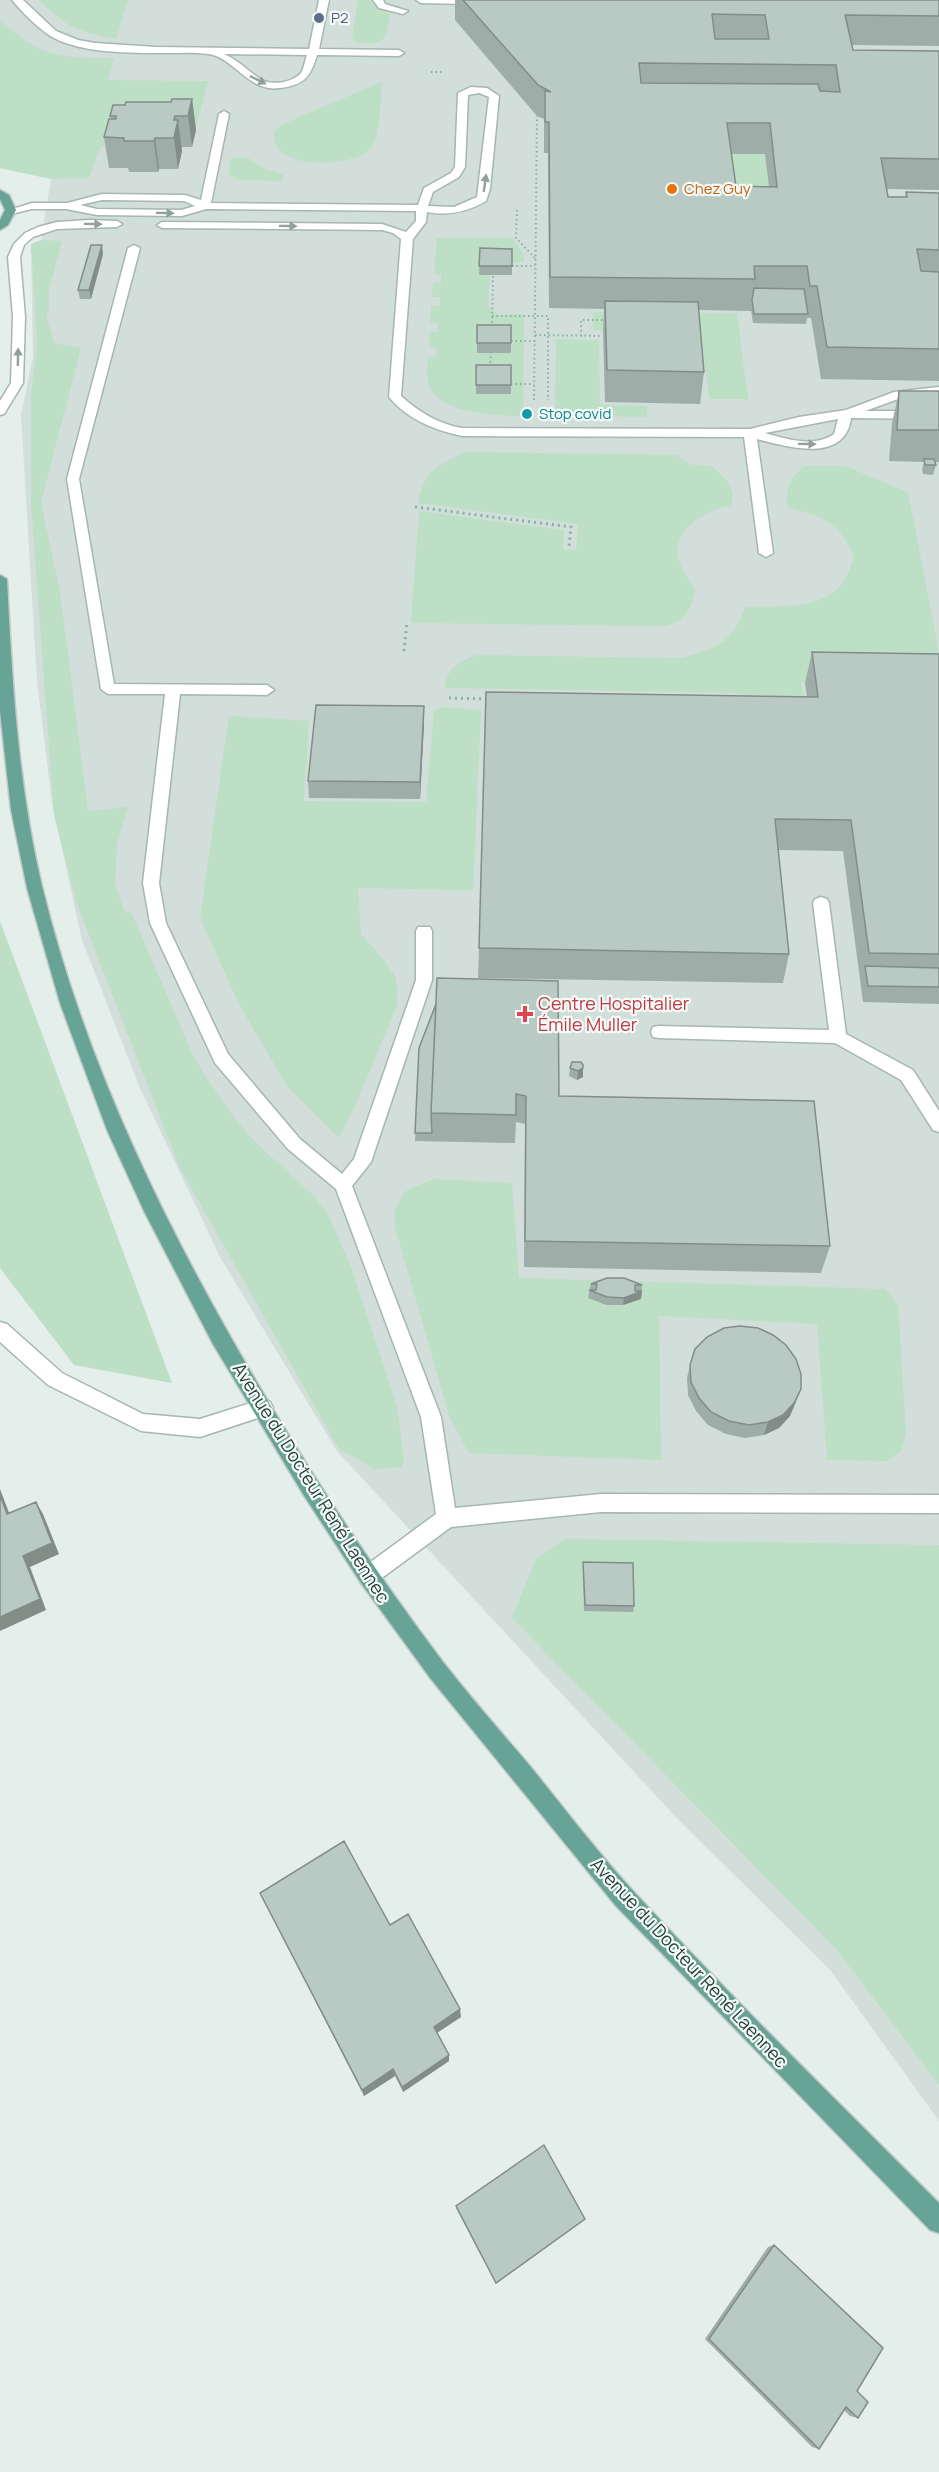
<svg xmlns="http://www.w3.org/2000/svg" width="939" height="2472" font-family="Manrope,sans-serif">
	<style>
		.built { fill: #d2ded9 }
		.green { fill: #bddfc6 }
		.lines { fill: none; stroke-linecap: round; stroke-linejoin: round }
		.minor-casing { stroke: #a6b6b1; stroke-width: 3 }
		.major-casing { stroke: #c1cac8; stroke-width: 3 }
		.path-far1 { stroke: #84b2a4; stroke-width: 2; stroke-dasharray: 1.5 3; stroke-linecap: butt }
		.path { stroke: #84b2a4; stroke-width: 3; stroke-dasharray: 2 4; stroke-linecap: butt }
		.minor { fill: #fff; fill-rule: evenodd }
		.major { fill: #68a495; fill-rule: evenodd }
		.wall { fill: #9fada8; fill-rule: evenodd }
		.shaded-wall { fill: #828d88 }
		.building { fill: #b9c9c3; stroke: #828d88; stroke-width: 1.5; fill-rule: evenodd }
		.oneway { fill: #91a09c }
		.service-dot { fill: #5c6f8a; stroke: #f5faf8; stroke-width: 2 }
		.food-dot { fill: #e8710a; stroke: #f5faf8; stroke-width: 2 }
		.culture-dot { fill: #0f9aa8; stroke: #f5faf8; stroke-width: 2 }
		.health-dot { fill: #e0444e; stroke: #f5faf8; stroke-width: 2 }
		.labels { text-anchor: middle; stroke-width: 4.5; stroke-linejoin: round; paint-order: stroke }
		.far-service-label { font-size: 15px; fill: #4e5e75; stroke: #f5faf8; text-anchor: start }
		.far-food-label { font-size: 15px; fill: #c56008; stroke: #f5faf8; text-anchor: start }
		.far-culture-label { font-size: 15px; fill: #0d838f; stroke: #f5faf8; text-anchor: start }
		.health-label { font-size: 18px; fill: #be3a42; stroke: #f5faf8; text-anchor: start }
		.street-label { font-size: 18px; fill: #234039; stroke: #f5faf8 }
	</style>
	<rect width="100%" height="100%" fill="#e4eeea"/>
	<path class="built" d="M0 0H939V2121L831 1971 673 1814 337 1451 220 1257 140 1088 82 940 52 803 37 680 21 415 33 357 31 244 41 240 51 179 0 168Z"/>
	<path class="green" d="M39 0H128L116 39C75 31 69 28 39 0Z
		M358 0H371L376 7 390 14 385 38 376 43H356L352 36Z
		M0 21C15 32 30 47 48 52 68 59 92 58 114 58L108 80 208 81 196 128 101 146 89 178 51 179 0 168Z
		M379 83H382C380 99 381 136 371 148 353 169 267 171 274 132L283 124Z
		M724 153 765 154 773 218H732Z
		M231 158H248L263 168 283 175V181L237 180 228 173Z
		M437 238H512L524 255V262H512V275H490L488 305 499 315 524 314 523 416C497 416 434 414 428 381 426 374 428 365 428 357H435L437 348 429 347V332H437L438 323 430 322 431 306H439L440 297H432L433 283H441V274H434Z
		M41 240 62 241 49 289V311L46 313 54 343 81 348 41 502 60 592 88 811 128 807 117 844 115 884 125 913 131 912 193 1055 205 1076 237 1121 255 1142 315 1197 328 1214 352 1270 397 1406 404 1460 401 1467 375 1469 339 1449 180 1168 77 904 54 815 31 503V394L37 344 31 244Z
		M593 312 737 313 748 399H709L701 332 593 330Z
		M556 339 599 340 600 405 647 406V417L555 415Z
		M465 452 678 455C687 467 698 465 712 466 723 477 738 487 731 505 706 511 670 528 679 561 682 571 691 581 695 591 691 609 686 620 667 626L411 623 419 511 564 530 563 550H576L578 524 418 503C425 469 436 467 465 452Z
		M805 466H845L908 492 939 653V682H801L804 702H759L735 693 445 688C447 667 459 662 477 655L682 658C717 648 733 643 745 607 777 606 827 611 846 578 850 571 852 562 854 555 836 520 825 518 788 507 785 489 789 478 805 466Z
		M442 707 481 710 473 890 358 888 361 934 385 961 396 978 398 1003 356 1104 339 1138 287 1086 240 1006 200 918 229 716 309 721 304 801 426 802 434 711Z
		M0 921 172 1383 74 1365 0 1268Z
		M433 1179 512 1183 519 1278 885 1289 898 1304 906 1434 901 1451 887 1461 827 1460 817 1324 659 1316 661 1460 469 1453 450 1419 395 1227V1211L404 1192Z
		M565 1539 939 1545V2085L836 1949 512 1618 536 1559Z"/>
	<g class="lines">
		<g class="minor-casing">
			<path id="minor" d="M12 0H23L56 31 78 40 95 43 156 47 309 49 319 0H329L319 49 399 50 404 53 399 56 317 55C310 78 304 85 280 88 249 93 234 57 208 54 195 52 180 53 167 53 133 53 78 54 49 35 36 26 22 12 12 0ZM224 54 307 55C305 60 304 69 301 73 292 83 271 86 260 79 247 70 238 60 224 54Z
				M373 0H383L385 4 408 11 403 14 379 8Z
				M416 0H473L483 4 478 7 466 4 421 3Z
				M471 87 487 88 499 96 490 189 486 201C467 212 449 216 427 212L426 222 413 239 401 396C419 412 438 424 462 428L750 429 799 417 846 410 894 392 939 387V395L904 397 865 411H939V419L851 418C845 464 787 447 757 439L773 553 766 557 759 553 744 437 462 436C434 430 407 419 389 397L401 239 393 233 382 230 162 228 157 225 162 222 382 224 406 232 416 221V211L206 209 182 216 97 215 66 209H32L11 214 6 211 32 203H67L102 194 185 195 201 200 219 114 224 111 229 114 211 203 418 205 424 188 451 173 455 167 458 93ZM479 93 489 97 477 197 454 207 428 206 433 192 459 177 465 167 468 95ZM102 200 184 201 195 206 181 210 97 209 80 205ZM838 419 834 434C814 448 786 439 765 433Z
				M89 220 117 221 122 224 117 227 57 229 33 237 24 245 20 257 25 317 23 383 4 414 0 415V401L11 383 13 317 8 257 14 244 25 233 38 227 57 222Z
				M134 245 140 248 79 479 114 684 267 685 274 690 267 695 180 694 159 883 166 923 228 1054 300 1139 342 1174 354 1159 416 980V931L418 927H430L432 931V980L371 1162 352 1186 441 1417 455 1508 601 1494 939 1495V1513L601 1512 451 1527 375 1583 368 1586 361 1583 358 1576 361 1569 436 1514 421 1417 336 1189 288 1149 215 1063 150 923 143 883 165 694H108L101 689 67 479 128 248Z
				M821 897 827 899 829 903 846 1034 913 1070 939 1111V1132L933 1130 901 1080 835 1043 659 1038 653 1037 651 1032 653 1027 659 1026 829 1030 813 903 815 899Z
				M0 1322 7 1324 62 1373 143 1414 200 1419 263 1399 270 1402 273 1408 270 1414 200 1437 141 1431 48 1385 0 1342Z"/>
		</g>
		<g class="major-casing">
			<path id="major" d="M0 190 9 195 16 210 8 225 0 230V220L5 210 0 199Z
				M0 575 7 579C12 682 18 785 42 886 87 1071 173 1243 271 1406 324 1494 381 1580 443 1662 471 1698 501 1732 530 1766 564 1808 598 1853 635 1893 733 1999 837 2101 939 2203V2233L930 2230 616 1906 431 1679 361 1583 303 1494 213 1344 144 1211 107 1130 60 1003 27 888 11 810 0 711Z"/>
		</g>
		<path class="path-far1" d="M431 72H442
			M517 210 516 238 535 258
			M512 266H535
			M492 316H548V400
			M492 327 493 275
			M535 335 601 336
			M581 336V320H607
			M511 341H535
			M490 367 491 353
			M511 384H534
			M534 400 537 116"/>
		<path class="path" d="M415 507 571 527 569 548
			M404 651 407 621
			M449 698 491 699"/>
		<use href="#minor" class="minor"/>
		<use href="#major" class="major"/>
	</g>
	<path class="wall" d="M455 0H939V46L852 45 853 50 939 51V190L887 189 888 197H905L906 192 939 193V381L821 379 811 318H807L806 324 753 323 751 310V311L698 310 704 372 700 404 605 402 603 332 604 309 549 308 548 153H544V119L537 116 455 20ZM731 154H765L769 187 736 186Z
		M192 99 196 130 192 147H182V151L178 169H159L158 172H129L128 168H109L104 137 111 119 110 116 125 105 171 102Z
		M480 248 512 249V275H479Z
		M103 254 91 299H80L78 290Z
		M477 325H511V353H477Z
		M476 365 511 385V394H476Z
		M899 391H939V462H935L936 465 933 475 923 474 922 469 924 462 889 461 892 423Z
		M812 652 939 654V1004L863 1002 843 851 778 850 789 954 783 983 478 978 479 948 807 697 805 683Z
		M424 723 420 799 309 798 308 781Z
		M419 1048 559 1096 830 1246 821 1273 524 1267 525 1124 516 1122 515 1143 415 1141Z
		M572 1062 583 1077 577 1080 569 1076 570 1068Z
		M591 1284 642 1285 641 1299 623 1305H606L588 1298Z
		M690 1365 796 1402 790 1416 779 1428 764 1435 745 1438 726 1434 708 1425 696 1411 688 1395 687 1378Z
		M583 1562 634 1606 633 1612 584 1611 583 1568Z
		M265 1903 390 1925 461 2017 437 2033 449 2061 403 2092 395 2076 364 2096Z
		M456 2206 583 2221 496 2284 456 2208Z
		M774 2245 857 2391 858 2418 850 2416 844 2410 819 2449 812 2447 705 2339 768 2247Z"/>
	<path class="shaded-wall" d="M192 99 196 130 192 147 188 116Z
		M175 116 176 128 178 120 182 151 178 169 174 138V120Z
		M155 138 159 169 158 172 154 141Z
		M102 245 103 254 91 299 89 290Z
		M424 706V723L420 799V782Z
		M583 1068V1077L577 1080 578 1071Z
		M642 1291 641 1299 623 1305 624 1298Z
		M801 1389 790 1416 779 1428 764 1435 768 1422Z
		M0 1489 14 1526 7 1514 0 1495Z
		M36 1502 43 1514 59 1554 30 1567 46 1610 0 1631V1617Z
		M460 2009 461 2017 435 2034 434 2027Z
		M449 2055V2061L403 2092 402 2087Z
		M393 2069 395 2076 364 2096 362 2090Z"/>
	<path class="building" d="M463 0H939V16L845 15 853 50 939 51V159L881 158 888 197H907L906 192 939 193V250L917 249 921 271 939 272V349L827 347 817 286H810L807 266H754L755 279 550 277 549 122H545V91L551 92 538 85ZM712 14 765 15 769 39H715ZM639 63 836 65 840 92 820 91 818 84 641 83ZM727 123H770L777 187 736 186Z
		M172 99H192L188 116H175L174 120H178L174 138H155L154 141H124V138L104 137 109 119H116V116H110L113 105H125L126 102H171Z
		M91 245H102L89 290H78Z
		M480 248 512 249V266H479Z
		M754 288 804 289 808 314H754L752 300Z
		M605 301 698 302 704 372 607 370Z
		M477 325H511V343H477Z
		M476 365H511V385H476Z
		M899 391H939V430H897Z
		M924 459H934L936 465H925Z
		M812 652 939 654V954L869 953 851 820 775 819 789 954 479 948 486 692 818 697Z
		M316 705 424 706 420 782 308 781Z
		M865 966 939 968V987L868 986Z
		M437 978 558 981 559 1096 814 1101 830 1246 525 1241 526 1096 516 1094V1115L431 1113Z
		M436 1004 431 1113 432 1133H415L419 1048Z
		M572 1062H581L583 1065V1068L578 1071 570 1068Z
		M607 1278H624L642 1285H635V1291H642L624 1298 607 1297 589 1290H596L597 1284H591Z
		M740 1326 758 1328 773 1335 786 1345 796 1359 801 1374V1389L794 1403 783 1415 768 1422 749 1425 729 1421 711 1412 699 1398 691 1382 690 1365 695 1349 707 1337 724 1328Z
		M0 1495 7 1514 36 1502 52 1543 23 1556 40 1599 0 1617Z
		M583 1562 633 1563 634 1606 585 1605Z
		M344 1841 390 1925 408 1914 460 2009 434 2027 449 2055 402 2087 393 2069 362 2090 260 1893Z
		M544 2145 585 2219 496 2283 456 2206Z
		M774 2245 883 2348 857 2391 868 2402 858 2418 846 2407 819 2449 709 2339Z"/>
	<defs><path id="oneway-solid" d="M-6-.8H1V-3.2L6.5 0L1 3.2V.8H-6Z" transform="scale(1.5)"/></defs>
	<g class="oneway">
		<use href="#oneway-solid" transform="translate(258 80) rotate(26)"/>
		<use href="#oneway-solid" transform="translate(485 183) rotate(-82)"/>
		<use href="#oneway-solid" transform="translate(165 213) rotate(1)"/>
		<use href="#oneway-solid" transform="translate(93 224) rotate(1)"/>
		<use href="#oneway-solid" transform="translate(288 226) rotate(1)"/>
		<use href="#oneway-solid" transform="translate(18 357) rotate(-89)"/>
		<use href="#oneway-solid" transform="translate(807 444) rotate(1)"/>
	</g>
	<circle class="service-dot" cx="319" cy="18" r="6"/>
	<circle class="food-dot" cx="672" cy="189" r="6"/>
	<circle class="culture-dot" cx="527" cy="414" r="6"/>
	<path class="health-dot" d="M522 1005h6v6h6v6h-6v6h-6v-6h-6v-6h6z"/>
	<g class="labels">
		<g class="far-service-label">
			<text x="331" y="23">P2</text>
		</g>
		<g class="far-food-label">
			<text x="684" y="194">Chez Guy</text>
		</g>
		<g class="far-culture-label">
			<text x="539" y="419">Stop covid</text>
		</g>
		<g class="health-label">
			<text x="538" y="1010">Centre Hospitalier<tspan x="538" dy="21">Émile Muller</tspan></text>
		</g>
		<g class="street-label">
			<text transform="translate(311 1483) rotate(58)" y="6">Avenue du Docteur René Laennec</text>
			<text transform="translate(689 1963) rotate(47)" y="6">Avenue du Docteur René Laennec</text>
		</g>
	</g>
</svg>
